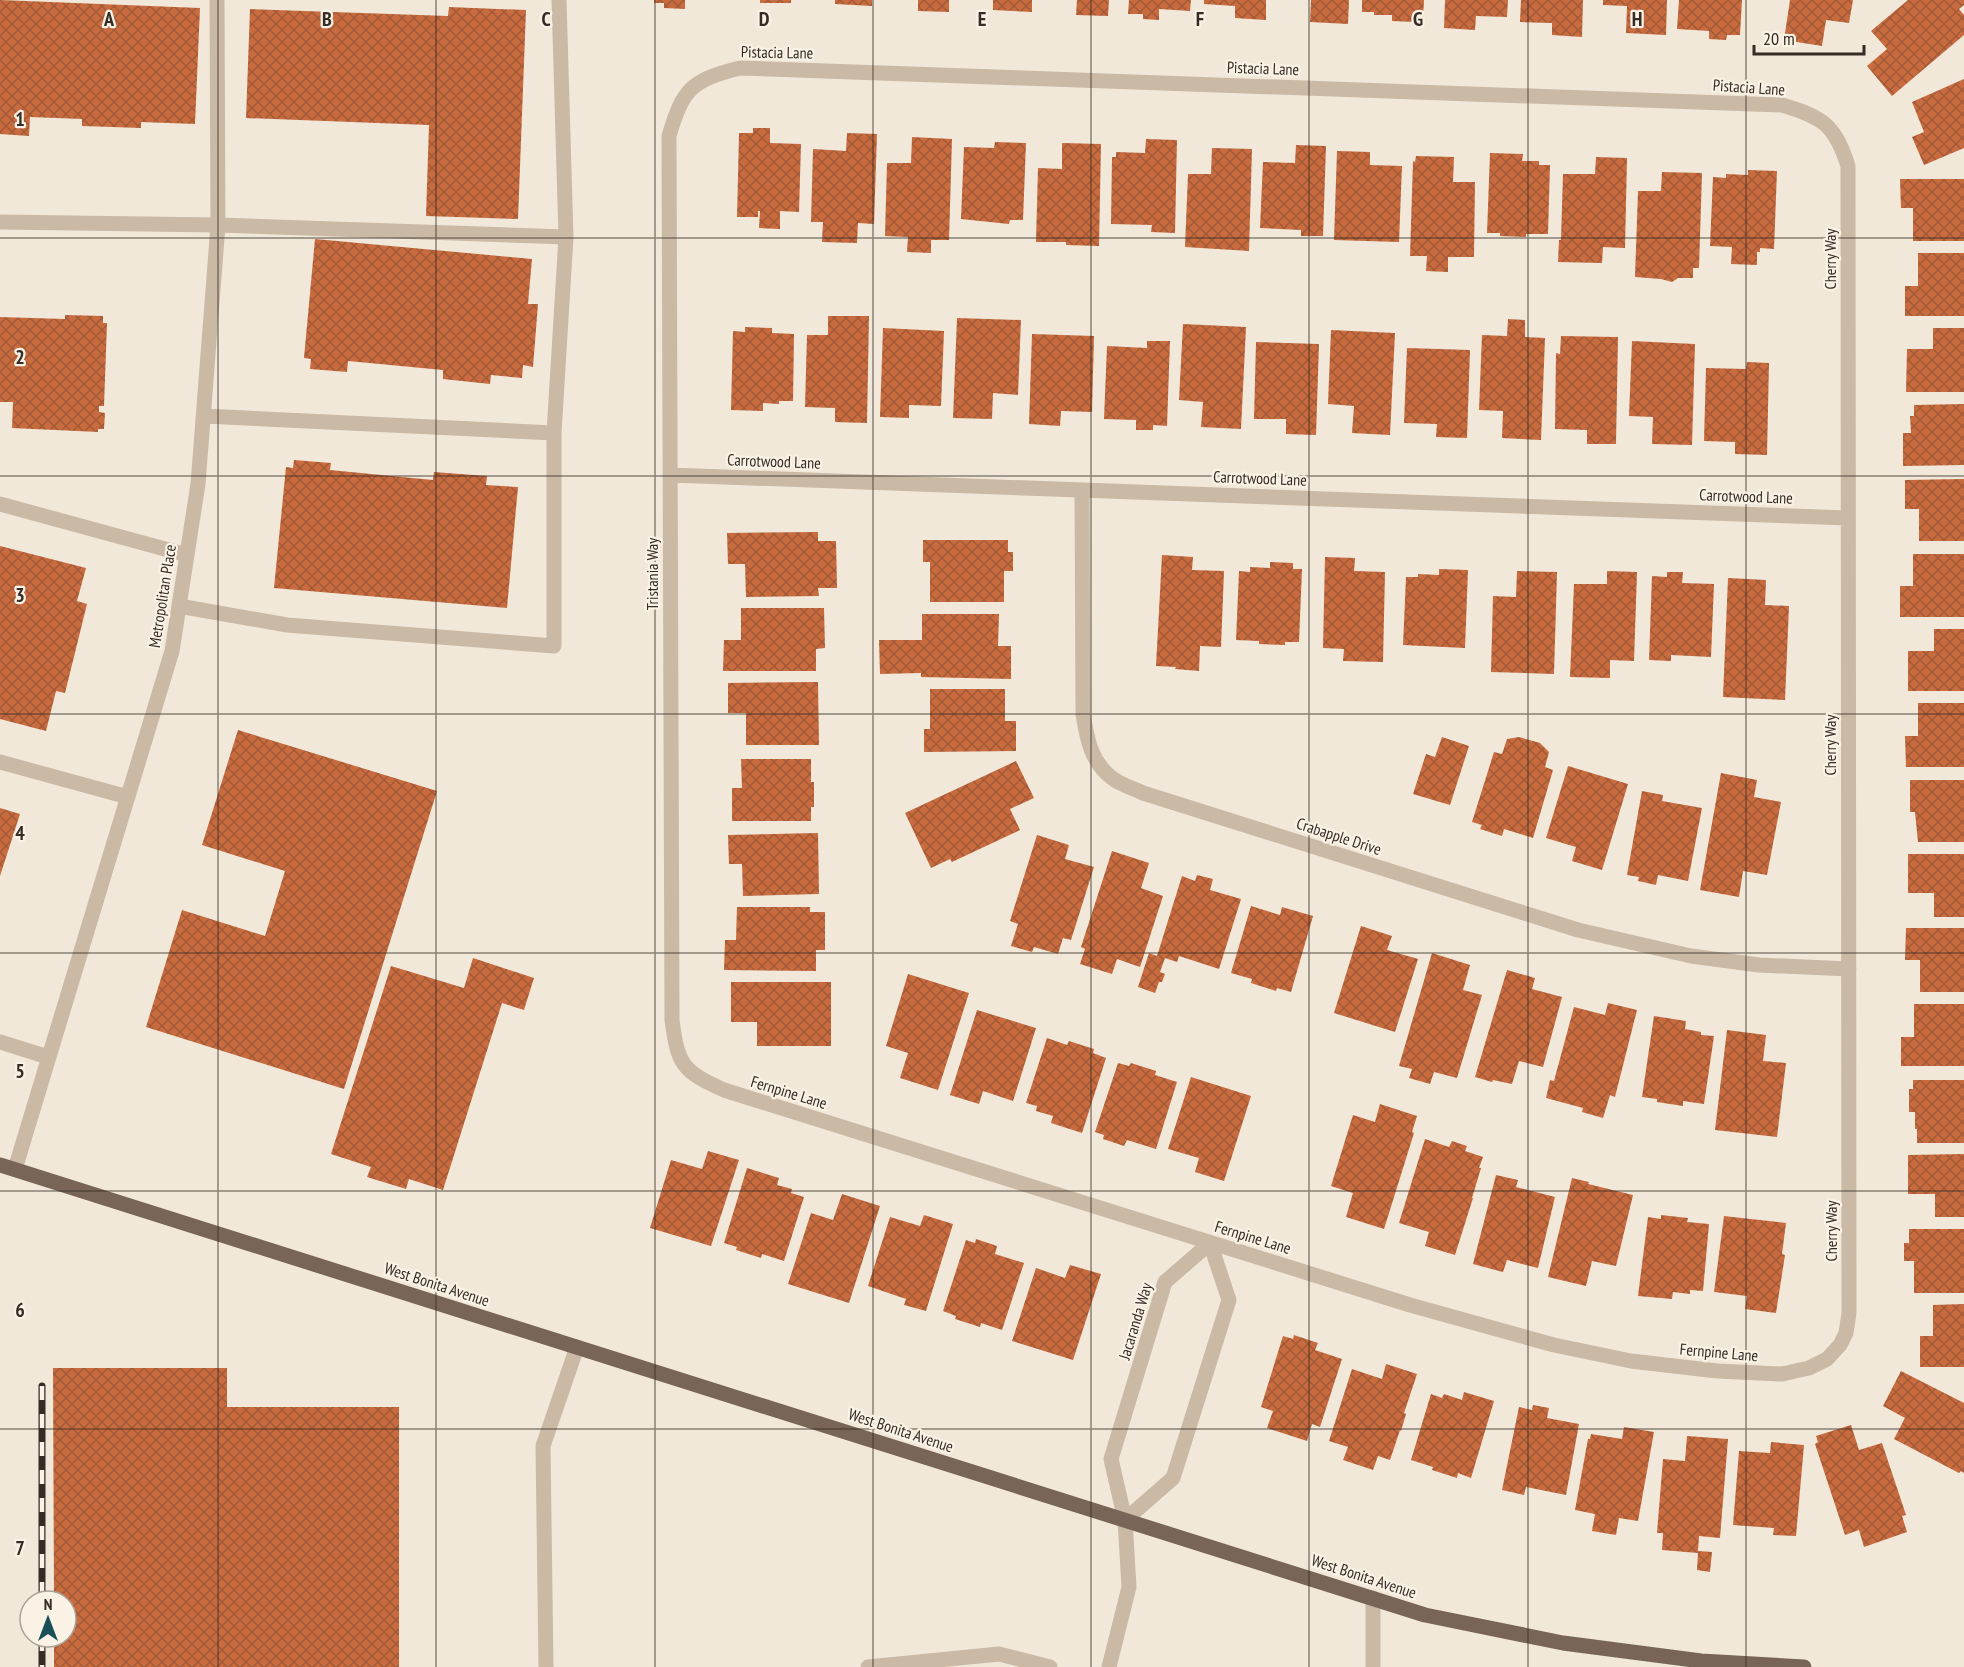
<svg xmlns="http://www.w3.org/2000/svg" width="1964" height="1667" font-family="'PT Sans Narrow',sans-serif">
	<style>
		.building { fill: url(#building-cross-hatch) }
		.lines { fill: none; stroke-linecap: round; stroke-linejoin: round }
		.minor { stroke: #cab9a5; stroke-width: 15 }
		.major { stroke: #786557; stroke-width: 15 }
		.rail-casing { stroke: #352c26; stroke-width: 7 }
		.rail { stroke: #f9f2e5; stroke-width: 4.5; stroke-dasharray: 14; stroke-linecap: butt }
		.grid { fill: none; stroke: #352c26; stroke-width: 1.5; stroke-opacity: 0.55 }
		.labels { text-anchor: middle; stroke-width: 4.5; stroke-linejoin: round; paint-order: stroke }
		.street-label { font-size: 16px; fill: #352c26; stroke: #f9f2e5 }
		.grid-label { font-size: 20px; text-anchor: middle; font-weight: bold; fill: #352c26; stroke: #f9f2e5; stroke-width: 4.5; stroke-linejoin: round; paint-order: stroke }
	</style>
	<defs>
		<pattern id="building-cross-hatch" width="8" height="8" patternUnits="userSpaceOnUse" patternTransform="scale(1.5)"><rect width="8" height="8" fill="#c86c40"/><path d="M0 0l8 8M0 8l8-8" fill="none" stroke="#a35935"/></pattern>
	</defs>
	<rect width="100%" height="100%" fill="#f2e8d9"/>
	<path class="building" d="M0 0 200 8 195 124 141 122V128L82 126V119L30 117 29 136 0 134Z
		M654 0H685V9L664 8V3H654Z
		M760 0H791V3H760Z
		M835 0H872V6L835 4Z
		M918 0H949V12L918 11Z
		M993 0H1032V12L993 10Z
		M1077 0H1109L1108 16 1076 15Z
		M1129 0H1191L1190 11 1159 9V20L1143 19V14H1128Z
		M1204 0H1266V20L1235 18V6L1204 4Z
		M1311 0H1349L1348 24 1310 22Z
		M1362 0H1424L1423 18H1415V22L1392 21V15H1374V12H1362Z
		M1445 0H1508L1507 17 1476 16 1475 30 1444 28Z
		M1521 0H1583L1582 37 1552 35V23L1520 22Z
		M1603 0H1667L1666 35 1626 33 1627 6 1603 5Z
		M1679 0H1742L1740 35H1727L1726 40 1709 39V31L1677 29Z
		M1790 0H1853L1849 23 1826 20 1822 46 1784 40Z
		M1908 0H1964V5L1959 9 1964 15V35L1892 96 1867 66 1887 49 1871 31Z
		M449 7 526 10 518 219 426 216 429 125 246 118 250 9 448 16Z
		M1964 79V148L1924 165 1912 137 1924 132 1912 102Z
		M753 128H770V143L801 144 799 212 780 211V229L759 228 760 211H758V217H737L739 133H753Z
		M847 133 877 134 874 224 858 223 857 243 822 242 823 222H811L813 149 846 151Z
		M912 137 952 139 949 240H931V253L907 252 908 237 885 236 887 163H911Z
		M1146 139 1177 140 1175 233 1151 232 1152 225 1111 224 1112 157H1116V152L1145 153Z
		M995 142 1026 143 1023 220H1010L1009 224 961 219 964 147 994 148Z
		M1062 143 1101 144 1099 246 1066 245V242H1036L1038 168 1062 169Z
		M1296 145 1326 146 1323 236H1301V230L1260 228 1263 162 1295 163Z
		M1212 148 1252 149 1249 251 1185 247 1188 174H1211Z
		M1337 151 1370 152V165L1402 166 1399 242 1334 240Z
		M1490 153 1523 154 1522 161H1539V165H1550L1548 234H1526V237L1500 236V233H1487Z
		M1416 156 1454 157 1453 182H1475L1474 257H1448V272L1426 271 1427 256H1410L1413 161 1415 162Z
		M1596 157 1627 158 1625 248 1603 247 1602 263 1558 262 1559 240H1561L1563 174H1595Z
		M1748 170 1777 171 1774 249 1760 248V252H1757V265L1731 264 1732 247 1710 246 1713 177 1726 178V174L1748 175Z
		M1662 172 1702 173 1699 268H1693V278H1678L1672 282 1661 279 1635 277 1638 191H1661Z
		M1900 179H1964V241H1913V208H1901Z
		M315 239 532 259 528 304H538L533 367 523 365 522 378 491 375 490 384 443 379V370L348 361 347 372 310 369 311 359 304 358Z
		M1918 253H1964V316H1905V286H1918Z
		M65 315 103 316V323H107L104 406H99V412L105 413 104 429H98V432L12 428 13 402H0V317L65 319Z
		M828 316H869L867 423 835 422V408L805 407 807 335H828Z
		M957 318 1021 320 1018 395 993 393 992 419 953 418Z
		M1508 319 1525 320V337L1545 338 1541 440 1502 438 1503 411 1479 410 1482 335 1507 336Z
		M1183 324 1246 327 1241 429 1201 427 1203 402 1179 400Z
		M745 327 772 328V333L794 334 793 401H779V404L763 403V411L731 410 733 331 745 332Z
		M883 328 944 331 941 406 909 405V418L880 417Z
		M1933 328H1964V392H1906L1907 349H1933Z
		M1331 330 1395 333 1390 435 1352 433 1354 406 1328 404Z
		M1032 334 1094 336 1092 412 1061 411 1060 426 1029 424Z
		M1561 336 1618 337 1616 444H1587V430L1555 429 1556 353 1560 354Z
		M1147 341H1170L1167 426 1153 425V430H1136V420L1104 419 1107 346 1147 348Z
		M1632 341 1695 344 1692 445 1652 444 1653 417 1629 416Z
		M1256 342 1319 344 1316 435 1286 434V419H1254Z
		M1407 348 1470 350 1467 438 1436 437 1437 424 1404 423Z
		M1747 362 1769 363 1767 455 1735 454V442L1704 441 1706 368 1746 369Z
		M1964 404V465L1903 466V433H1911L1910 416H1914V405Z
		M294 460 331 463 330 470 433 480 434 472 487 476 486 485 518 487 507 608 274 588 286 467 293 468Z
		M1964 479V541H1919V509H1905V480Z
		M818 532V541H836L837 588H818L819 596 746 597 745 564H728L727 533Z
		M923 540H1008V552H1013V571H1004V602H930V562H923Z
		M0 546 86 568 77 601 87 604 65 693 56 691 46 731 0 719Z
		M1913 554H1964V617H1900V586H1913Z
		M1162 555 1193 557 1192 570 1224 571 1221 647 1200 646 1199 671 1175 669 1176 667 1156 666Z
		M1325 557 1355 558 1354 571 1385 572 1383 662 1343 661 1344 649 1323 648Z
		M1270 562 1293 563V569H1302L1299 642H1285V645L1259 644V641L1236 640 1239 571 1250 572V567L1270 568Z
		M1439 569 1468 570 1465 648 1403 645 1406 577H1418V574L1439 575Z
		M1517 571 1557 572 1554 674 1491 672 1493 596 1516 597Z
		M1607 571 1637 572 1634 661 1610 660V678L1570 677 1574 584H1607Z
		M1667 572H1683L1682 583 1714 584 1711 657 1671 655V661L1649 660 1652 576 1667 577Z
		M1728 578 1766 580 1765 605 1789 606 1785 700 1723 697Z
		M741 608H824L825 648 816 649V671H723L724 640H741Z
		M922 614H999L998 646H1011V679L921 677V673L880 674 879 640H922Z
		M1934 629H1964V691H1908V651H1934Z
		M818 682 819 745H746V713H728V683Z
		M930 689H1005V721H1016V751L924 752V729H930Z
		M1918 703H1964V767H1906L1905 736H1918Z
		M238 730 437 791 344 1089 146 1027 182 910 265 936 285 871 202 845Z
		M1442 737 1469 746 1450 805 1413 794 1426 754 1435 757Z
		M1519 737 1540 743 1549 752 1545 767 1553 770 1533 838 1504 829 1502 836 1480 829 1482 825 1472 822 1494 752 1502 754 1507 739Z
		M741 759H811V782H814V807H811V821H732V788H742Z
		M1016 761 1034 798 1010 809 1020 830 952 862 950 859 931 868 905 813Z
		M1568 766 1628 784 1602 870 1572 861 1576 847 1546 838Z
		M1721 773 1757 780 1754 797 1781 802 1767 875 1743 871 1739 897 1700 890Z
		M1910 780H1964V842H1918L1915 812H1910Z
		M1642 791 1663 795 1662 801 1702 808 1688 881 1658 875 1656 885 1638 881 1639 877 1627 875Z
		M0 808 20 814 0 876Z
		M818 833 819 894 743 896 742 864H729L728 835Z
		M1037 835 1069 845 1065 859 1094 867 1071 940 1063 938 1058 954 1034 947 1032 952 1011 946 1018 924 1010 921Z
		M1112 851 1149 863 1141 888 1163 896 1140 967 1117 959 1112 974 1080 964 1085 949 1081 947Z
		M1908 854H1964V917H1934V893H1908Z
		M1197 875 1213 879 1210 890 1241 899 1219 969 1179 956 1177 962 1165 958 1160 972 1165 974 1162 982H1159L1155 993 1138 987 1149 953 1157 956 1182 876 1195 881Z
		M1251 906 1280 915 1282 907 1313 916 1291 992 1277 988 1276 991 1251 983 1252 979 1231 973Z
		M737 907H810V912H825V950H816V971L724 970 725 940H736Z
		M1361 926 1392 936 1387 950 1418 959 1395 1032 1334 1013Z
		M1906 928H1964V992H1920V960H1905Z
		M1432 953 1470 965 1463 990 1482 995 1457 1078 1434 1072 1430 1084 1409 1078 1412 1069 1399 1066Z
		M473 958 534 978 524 1010 502 1003 443 1190 409 1179 406 1189 367 1177 371 1167 331 1154 391 966 464 988Z
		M1507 970 1535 978 1532 989 1562 997 1543 1067 1519 1061 1512 1084 1493 1080 1492 1082 1475 1077Z
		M908 974 969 993 938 1090 900 1078 908 1053 886 1046Z
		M731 982H831V1046H757V1022H731Z
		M1608 1003 1637 1010 1615 1097 1610 1095 1603 1118 1582 1112 1583 1108 1546 1098 1550 1080 1554 1081 1574 1007 1605 1015Z
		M1914 1004H1964V1066H1901V1037H1914Z
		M977 1010 1036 1028 1013 1101 983 1091 979 1104 950 1095Z
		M1654 1016 1686 1021 1685 1029 1701 1032V1035L1714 1036 1704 1104 1683 1101V1106L1657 1102V1099L1642 1097Z
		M1727 1030 1766 1035 1763 1061 1786 1063 1777 1137 1715 1130Z
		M1047 1038 1067 1045 1069 1041 1094 1049 1093 1053 1106 1058 1082 1133 1051 1123 1053 1116 1036 1111 1037 1106 1026 1103Z
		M1118 1063 1129 1066 1131 1063 1156 1071 1155 1075 1177 1082 1156 1149 1127 1140 1124 1146 1103 1139 1104 1135 1095 1132Z
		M1191 1077 1251 1096 1224 1181 1195 1172 1199 1158 1168 1149Z
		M1913 1080H1964V1143H1917V1129H1915V1112H1909V1089H1913Z
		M1380 1104 1417 1116 1412 1132 1414 1133 1384 1229 1346 1217 1353 1193 1331 1186 1353 1115 1375 1122Z
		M1425 1139 1449 1147 1452 1141 1467 1146 1465 1151 1483 1157 1479 1168H1481L1472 1198H1473L1455 1255 1425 1246 1429 1232 1399 1223Z
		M708 1151 739 1160 711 1246 650 1228 671 1160 702 1169Z
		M1964 1154V1217H1935V1194H1908V1155Z
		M747 1168 779 1178 777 1185 792 1189 791 1193 804 1197 784 1261 762 1254 761 1258 736 1250 737 1247 724 1243Z
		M1496 1175 1518 1180 1516 1187 1555 1197 1538 1268 1507 1260 1503 1272 1473 1264Z
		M1572 1178 1589 1182 1588 1184 1633 1195 1616 1266 1592 1261 1586 1286 1548 1277Z
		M842 1194 880 1206 849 1303 788 1284 811 1213 833 1220Z
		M924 1215 953 1224 926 1311 904 1305 906 1299 868 1286 890 1217 920 1226Z
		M1661 1215 1688 1218 1687 1222 1709 1224 1703 1291 1690 1290V1294L1673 1292 1672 1299 1638 1296 1648 1217 1661 1219Z
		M1724 1216 1786 1223 1782 1254 1785 1255 1776 1313 1745 1309 1747 1296 1714 1292Z
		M1909 1229H1964V1293H1914V1261H1904V1243H1909Z
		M976 1239 997 1246 995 1254 1024 1263 1002 1330 981 1323 980 1327 955 1319 956 1316 943 1311 966 1240 975 1243Z
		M1070 1265 1101 1274 1073 1360 1012 1341 1036 1268 1065 1278Z
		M1964 1304V1367H1920V1336H1933V1305Z
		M1294 1335 1318 1343 1315 1350 1342 1359 1320 1427 1312 1424 1307 1441 1267 1428 1273 1411 1261 1407 1283 1336 1293 1339Z
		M1386 1364 1417 1374 1404 1413 1406 1414 1401 1431 1400 1430 1390 1460 1378 1456 1373 1470 1343 1460 1348 1447 1329 1441 1352 1369 1382 1379Z
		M53 1368H227V1407H399V1667H54V1637H66V1601H54Z
		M1901 1371 1964 1403V1473L1961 1471 1959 1473 1894 1439 1905 1418 1883 1406Z
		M1464 1392 1494 1401 1471 1478 1458 1473 1457 1478 1432 1470 1433 1467 1411 1460 1431 1394 1442 1398 1444 1394 1462 1400Z
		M1533 1405 1549 1408 1547 1418 1579 1424 1566 1495 1526 1487 1524 1495 1502 1490 1519 1407 1532 1410Z
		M1851 1425 1859 1450 1882 1443 1906 1515 1902 1516 1907 1532 1864 1547 1859 1530 1845 1535 1815 1444 1818 1442 1816 1436Z
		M1624 1427 1654 1432 1638 1521 1619 1518 1616 1535 1592 1531 1595 1514 1575 1510 1588 1439H1590L1591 1434 1622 1439Z
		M1687 1436 1728 1439 1720 1538 1699 1536 1698 1551 1712 1552 1710 1572 1697 1570 1698 1553 1662 1550 1663 1533H1657L1663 1459 1685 1461Z
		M1771 1442 1804 1445 1796 1536 1773 1535 1774 1528 1733 1525 1739 1451 1770 1453Z"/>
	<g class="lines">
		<path class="minor" d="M217 0 218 225 566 237
			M740 68 1782 105C1823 117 1835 125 1848 166L1849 1313 1846 1333 1840 1345 1827 1359 1809 1368 1782 1374 1717 1371 1631 1361 1554 1345 1410 1305 724 1090C682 1071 678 1065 672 1020L669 136C683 88 692 80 740 68Z
			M0 222 218 225 198 484 172 651 15 1169
			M204 416 554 433
			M670 475 1848 518
			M1082 490 1083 714C1087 739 1091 762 1112 778 1121 785 1133 788 1143 793L1578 930 1691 956 1759 965 1849 969
			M0 504 187 555
			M179 606 287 625 554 646V433L566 237 559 0
			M0 762 128 797
			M0 1042 48 1057
			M546 1667 543 1446 577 1347
			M868 1667 999 1654 1050 1667
			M1109 1667 1129 1587 1125 1520 1111 1459 1165 1282 1210 1243 1229 1300 1173 1478 1125 1520
			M1373 1667V1598"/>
		<path class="major" d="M0 1165 1425 1615 1563 1643 1701 1661 1804 1667"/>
		<g class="rail-casing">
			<path id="rail" d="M42 1386V1601
				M42 1637V1667"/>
		</g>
		<use href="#rail" class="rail"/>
	</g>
	<path class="grid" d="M218 0V1667M436 0V1667M655 0V1667M873 0V1667M1091 0V1667M1309 0V1667M1528 0V1667M1746 0V1667M0 238H1964M0 476H1964M0 714H1964M0 953H1964M0 1191H1964M0 1429H1964"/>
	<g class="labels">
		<g class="street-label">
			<text transform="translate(777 52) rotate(1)" y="6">Pistacia Lane</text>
			<text transform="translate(1263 68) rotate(2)" y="6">Pistacia Lane</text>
			<text transform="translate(1749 87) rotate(4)" y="6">Pistacia Lane</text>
			<text transform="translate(1830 259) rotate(-90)" y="6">Cherry Way</text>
			<text transform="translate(774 461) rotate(2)" y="6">Carrotwood Lane</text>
			<text transform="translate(1260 478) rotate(2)" y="6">Carrotwood Lane</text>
			<text transform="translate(1746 496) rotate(2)" y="6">Carrotwood Lane</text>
			<text transform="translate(652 574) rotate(-90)" y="6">Tristania Way</text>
			<text transform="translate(162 596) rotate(-81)" y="6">Metropolitan Place</text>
			<text transform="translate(1830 745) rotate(-90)" y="6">Cherry Way</text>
			<text transform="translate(1339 836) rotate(18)" y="6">Crabapple Drive</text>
			<text transform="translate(789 1092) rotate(17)" y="6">Fernpine Lane</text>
			<text transform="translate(1831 1231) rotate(-90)" y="6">Cherry Way</text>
			<text transform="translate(1253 1237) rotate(17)" y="6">Fernpine Lane</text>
			<text transform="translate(437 1284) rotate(18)" y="6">West Bonita Avenue</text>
			<text transform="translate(1135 1321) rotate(-73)" y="6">Jacaranda Way</text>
			<text transform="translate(1719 1352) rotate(5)" y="6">Fernpine Lane</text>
			<text transform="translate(901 1430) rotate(18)" y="6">West Bonita Avenue</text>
			<text transform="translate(1364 1576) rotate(18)" y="6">West Bonita Avenue</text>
		</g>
	</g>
	<g class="grid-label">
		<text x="109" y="26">A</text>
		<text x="327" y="26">B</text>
		<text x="546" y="26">C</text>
		<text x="764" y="26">D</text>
		<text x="982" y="26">E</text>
		<text x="1200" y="26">F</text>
		<text x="1418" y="26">G</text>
		<text x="1637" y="26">H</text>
		<text x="20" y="126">1</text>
		<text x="20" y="364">2</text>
		<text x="20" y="602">3</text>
		<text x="20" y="840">4</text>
		<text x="20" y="1078">5</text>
		<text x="20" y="1317">6</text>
		<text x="20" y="1555">7</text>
	</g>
	<g transform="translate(48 1619)"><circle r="28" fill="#f9f2e5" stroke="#aba399" stroke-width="1.5"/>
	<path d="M0-4.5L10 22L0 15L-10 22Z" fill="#1b4f57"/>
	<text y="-9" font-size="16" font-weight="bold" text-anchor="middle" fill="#352c26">N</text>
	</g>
	<path d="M1754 45v9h110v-9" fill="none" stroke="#352c26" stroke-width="3"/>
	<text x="1763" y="45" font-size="18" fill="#352c26" stroke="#f9f2e5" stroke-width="4.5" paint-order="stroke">20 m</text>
</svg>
